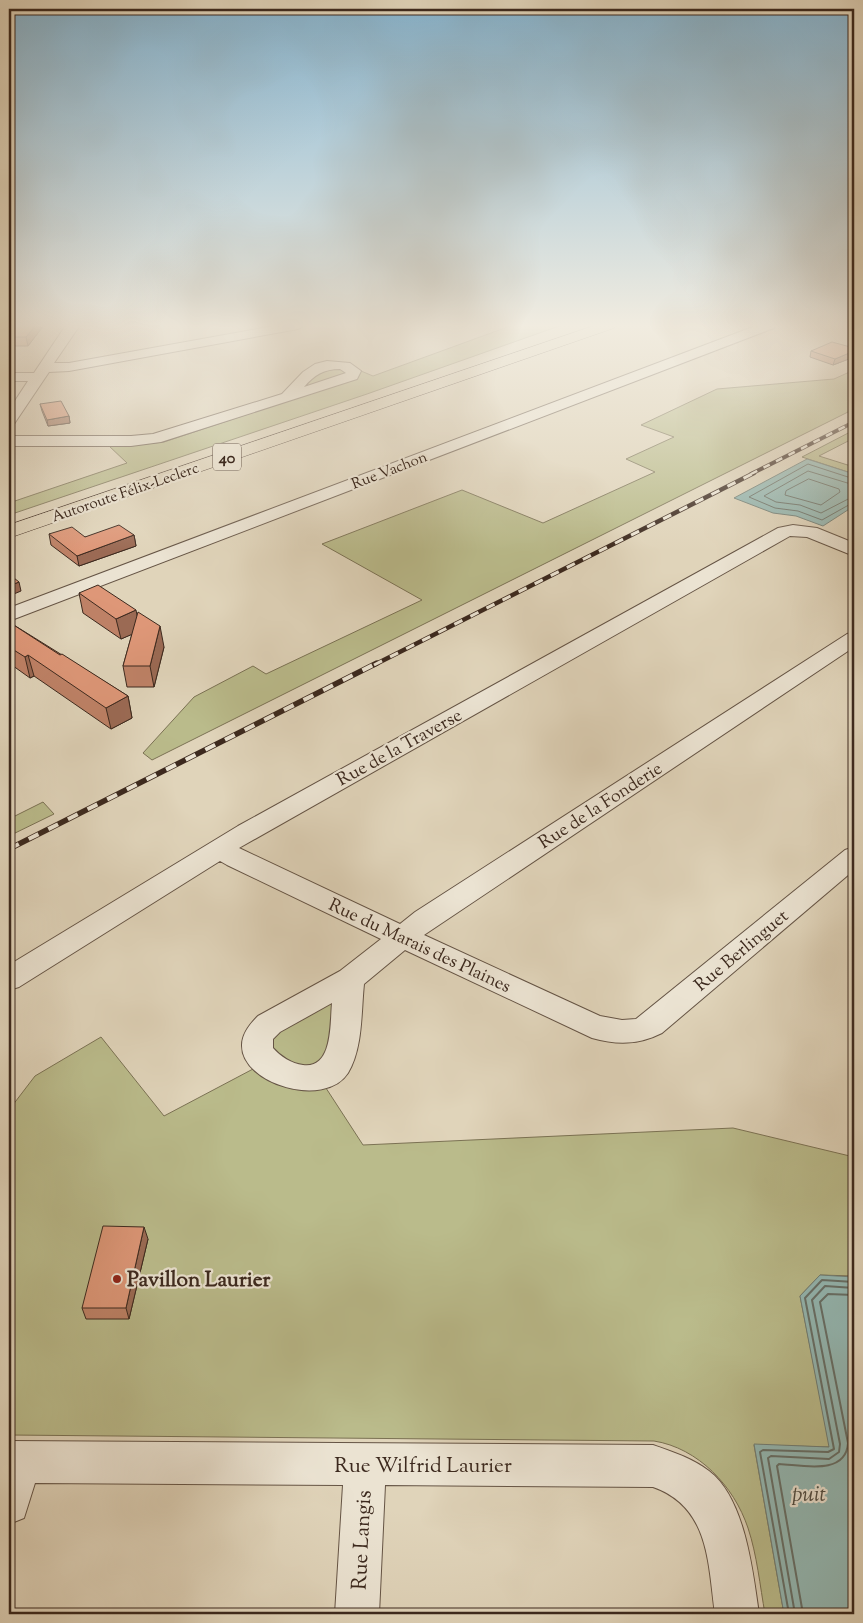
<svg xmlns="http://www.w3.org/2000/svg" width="863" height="1623" font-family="'Sorts Mill Goudy',serif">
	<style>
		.green { fill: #babb8b; stroke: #7b7254 }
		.water { fill: #94b8b3; stroke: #717f77 }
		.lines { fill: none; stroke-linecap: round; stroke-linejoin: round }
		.shore-far1 { stroke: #687068; stroke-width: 1 }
		.shore { stroke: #687068; stroke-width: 2 }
		.minor-casing { stroke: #655445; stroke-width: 2 }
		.highway-casing { stroke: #3c291e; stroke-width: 1 }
		.minor { fill: #ebe3d2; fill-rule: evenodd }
		.highway { fill: #e0d4ba; fill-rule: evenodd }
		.rail-far2-casing { stroke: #3c291e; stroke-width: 4 }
		.rail-far1-casing { stroke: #3c291e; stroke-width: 4.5 }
		.rail-casing { stroke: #3c291e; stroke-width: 5.5 }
		.rail-far2 { stroke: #ebe3d2; stroke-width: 2.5; stroke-dasharray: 7; stroke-linecap: butt }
		.rail-far1 { stroke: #ebe3d2; stroke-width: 3; stroke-dasharray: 9; stroke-linecap: butt }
		.rail { stroke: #ebe3d2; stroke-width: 4; stroke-dasharray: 11; stroke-linecap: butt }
		.wall { fill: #bf8267; stroke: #3c291e }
		.shaded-wall { fill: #9b6a54; stroke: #3c291e }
		.building { fill: #de9778; stroke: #3c291e }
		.poi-dot { fill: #8f2418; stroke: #ebe3d2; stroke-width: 2 }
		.labels { text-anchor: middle; stroke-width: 4.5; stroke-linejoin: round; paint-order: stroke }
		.far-street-label { font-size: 15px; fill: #3c291e; stroke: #ebe3d2 }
		.shield { fill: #ebe3d2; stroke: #706154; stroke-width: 1 }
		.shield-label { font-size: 16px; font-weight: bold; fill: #3c291e }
		.street-label { font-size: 18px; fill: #3c291e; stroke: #ebe3d2 }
		.near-poi-label { font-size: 21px; font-weight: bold; fill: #3c291e; stroke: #ebe3d2; text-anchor: start }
		.near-street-label { font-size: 21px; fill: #3c291e; stroke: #ebe3d2 }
		.near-water-label { font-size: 22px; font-style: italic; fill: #524d43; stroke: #ebe3d2 }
	</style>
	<rect width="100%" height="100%" fill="#e0d4ba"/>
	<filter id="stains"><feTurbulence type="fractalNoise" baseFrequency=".004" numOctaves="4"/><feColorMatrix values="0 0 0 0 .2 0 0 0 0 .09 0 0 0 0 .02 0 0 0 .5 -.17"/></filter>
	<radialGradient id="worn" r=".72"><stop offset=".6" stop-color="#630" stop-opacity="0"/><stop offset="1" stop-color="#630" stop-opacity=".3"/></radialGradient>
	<path class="green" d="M513 325H562L367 394 9 515V503L127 463 108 445 145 444 164 442 354 379 361 371 373 376Z
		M338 367 346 370V374L303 388 319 371Z
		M854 370V409L152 760 143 753 194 697 253 666 266 674 422 600 322 544 462 490 543 523 655 472 626 459 674 437 641 425 717 389 834 379Z
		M854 430V438L819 456 854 467V474L802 457Z
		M43 802 54 814 9 836V819Z
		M334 999 328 1056 307 1069 274 1054 270 1038Z
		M101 1037 164 1116 253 1069 261 1075 324 1085 363 1145 733 1128 854 1157V1276L820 1275 800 1296 830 1447 754 1445 784 1614H765C760 1586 757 1555 748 1528 734 1486 698 1448 654 1441L9 1435V1110L35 1076Z"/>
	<path class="water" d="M807 459 854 474V506L823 526 796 516 773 513 734 498Z
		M820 1275 854 1277V1614H784L754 1444 829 1447 800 1296Z"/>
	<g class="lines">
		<path class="shore-far1" d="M809 479 839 489 840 492 821 505 785 495 786 491Z
			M854 479 808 464 749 497 775 508 798 511 822 520 854 502
			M854 485 808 471 764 496 776 502 800 505 821 513 854 496"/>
		<path class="shore" d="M789 1614 760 1452 763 1450 828 1452 834 1449 805 1298 822 1280 854 1282
			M795 1614 768 1458 771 1456 829 1459 839 1452 840 1444 812 1300 825 1286 854 1288
			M803 1614 777 1466 779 1464C802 1465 846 1476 848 1443L820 1302 828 1294 854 1295"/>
		<g class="minor-casing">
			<path id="minor" d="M66 325H80L54 363H69L279 325H305L298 329 69 371 49 372 14 424 9 426V410L28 381H9V373H34Z
				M758 325H776L774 328 9 621V608Z
				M327 361 350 363 361 371 357 379 161 442 131 446H9V436H131L153 434 282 394 303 372 315 364ZM340 369 346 373 304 387C314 375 324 369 340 369Z
				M793 525 817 528 854 543V556L807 537 790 536 239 848 400 924 415 912 847 634 854 632V647L424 935 600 1016 622 1020 636 1019 845 850 854 847V870L662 1033C638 1045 617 1045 592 1038L405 950 364 984C361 1012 363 1048 348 1073 325 1109 241 1084 242 1045 242 1033 251 1023 258 1016L340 971 381 939 227 865 220 861 19 987 9 990V965L238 826 778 528ZM332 1003C330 1024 333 1069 303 1065 292 1064 280 1056 273 1048V1039L280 1032Z
				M9 1441 653 1445C673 1452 692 1458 709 1471 745 1498 753 1572 759 1614H715C708 1564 710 1507 653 1487L385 1485 379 1614H335L343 1485 35 1483 24 1518 9 1524Z"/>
		</g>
		<g class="highway-casing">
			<path id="highway" d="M596 325H616L614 328 9 538V525Z"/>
		</g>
		<use href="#minor" class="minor"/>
		<use href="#highway" class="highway"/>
		<g class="rail-far2-casing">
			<path id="rail-far2" d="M751 474 854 422"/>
		</g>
		<g class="rail-far1-casing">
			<path id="rail-far1" d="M374 665 754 473"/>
		</g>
		<g class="rail-casing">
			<path id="rail" d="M9 849 377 663"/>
		</g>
		<use href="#rail-far2" class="rail-far2"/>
		<use href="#rail-far1" class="rail-far1"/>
		<use href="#rail" class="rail"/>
	</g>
	<path class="wall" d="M13 325H44L28 346H9V337Z
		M854 348V357L833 365 810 357 811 351Z
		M40 404 69 416 70 423 48 426 42 411Z
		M49 534 85 537 134 535 136 546 79 566 51 545Z
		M79 593 137 616 164 647 154 687H127L123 666 132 634 121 639 83 613Z
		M9 622 128 696 132 718 111 729 34 676 30 678 9 663Z
		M148 1239 129 1319H86L82 1308Z"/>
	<path class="shaded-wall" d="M36 325H44L28 346 26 337Z
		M854 351V357L833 365 835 359Z
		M69 416 70 423 48 426 47 420Z
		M134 535 136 546 79 566 77 556Z
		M19 582 21 591 9 596V586Z
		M136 610 140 631 121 639 116 619Z
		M160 626 164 647 154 687 150 666Z
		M28 655 34 676 30 678 25 657Z
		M128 696 132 718 111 729 106 708Z
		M144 1227 148 1239 129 1319 126 1308Z"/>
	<path class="building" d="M13 325H36L26 337H9V330Z
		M832 342 854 348V351L835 359 811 351Z
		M61 401 69 416 47 420 40 404Z
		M119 525 134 535 77 556 49 534 72 527 85 537Z
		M9 574 19 582 9 586Z
		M98 585 136 610 116 619 79 593Z
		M138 612 160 626 150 666H123Z
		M9 622 60 655 62 654 128 696 106 708 28 655 25 657 9 647Z
		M103 1226 144 1227 126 1308H82Z"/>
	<linearGradient id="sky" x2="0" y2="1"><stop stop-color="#86b6d3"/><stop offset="0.59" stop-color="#f1ece0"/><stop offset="1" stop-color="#f1ece0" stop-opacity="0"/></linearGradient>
	<rect width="863" height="552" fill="url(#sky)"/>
	<circle class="poi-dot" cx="117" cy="1279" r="5"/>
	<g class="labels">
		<g class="far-street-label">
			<text transform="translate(389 470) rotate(-21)" y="5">Rue Vachon</text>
			<text transform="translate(125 492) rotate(-19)" y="5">Autoroute Félix-Leclerc</text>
		</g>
		<rect class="shield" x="213" y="443.5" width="28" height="27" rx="4"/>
		<g class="shield-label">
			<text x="227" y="463">40</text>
		</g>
		<g class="street-label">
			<text transform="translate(399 747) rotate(-29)" y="6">Rue de la Traverse</text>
			<text transform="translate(600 805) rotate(-33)" y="6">Rue de la Fonderie</text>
			<text transform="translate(420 945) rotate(25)" y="6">Rue du Marais des Plaines</text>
			<text transform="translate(741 950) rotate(-40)" y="6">Rue Berlinguet</text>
		</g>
		<g class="near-poi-label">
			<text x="127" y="1286">Pavillon Laurier</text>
		</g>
		<g class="near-street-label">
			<text x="423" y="1472">Rue Wilfrid Laurier</text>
			<text transform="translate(361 1540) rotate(-87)" y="7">Rue Langis</text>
		</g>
		<g class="near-water-label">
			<text x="809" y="1501">puit</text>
		</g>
	</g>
	<rect width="863" height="1623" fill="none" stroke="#e0d4ba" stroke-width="30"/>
	<rect x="10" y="10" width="843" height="1603" fill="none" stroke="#3c291e" stroke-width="2.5"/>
	<rect x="15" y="15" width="833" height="1593" fill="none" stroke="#3c291e"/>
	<rect width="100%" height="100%" filter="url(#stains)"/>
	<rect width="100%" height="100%" fill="url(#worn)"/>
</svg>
